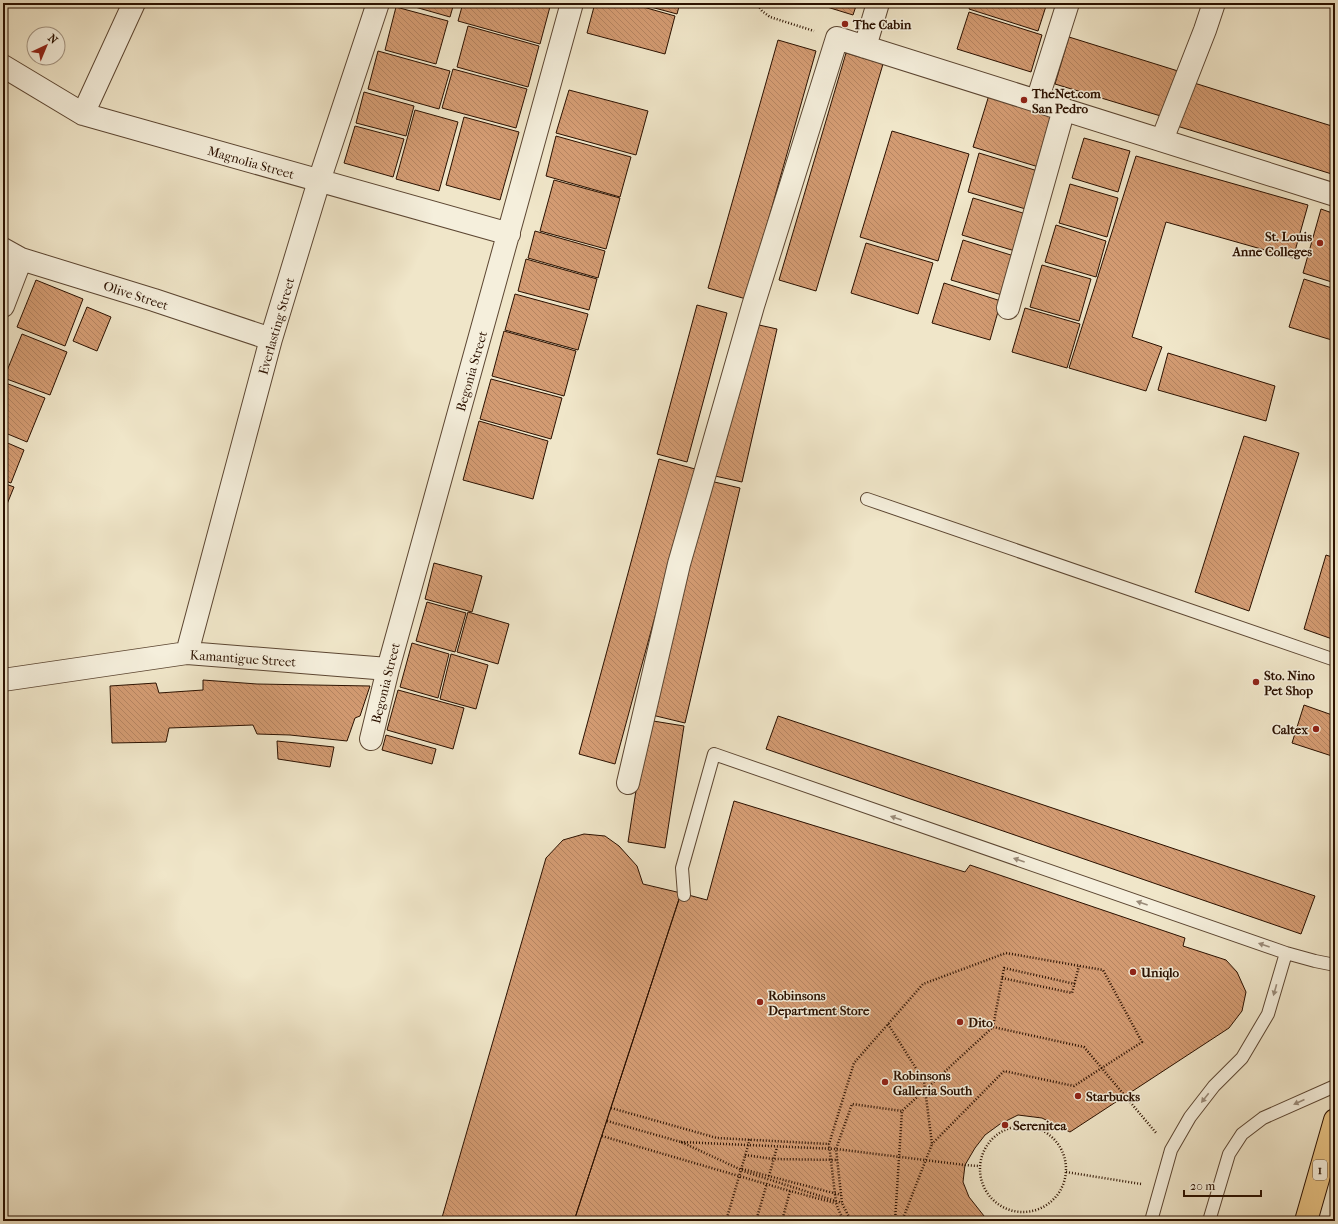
<svg xmlns="http://www.w3.org/2000/svg" width="1338" height="1224" font-family="'IM FELL French Canon',serif">
	<style>
		.building { fill: url(#building-back-hatch); stroke: #2b1100 }
		.lines { fill: none; stroke-linecap: round; stroke-linejoin: round }
		.lane-casing { stroke: #5c4632; stroke-width: 14 }
		.street-casing { stroke: #5c4632; stroke-width: 24 }
		.highway-casing { stroke: #2b1100; stroke-width: 24 }
		.path { stroke: #2b1100; stroke-width: 2.5; stroke-dasharray: 1 2; stroke-linecap: butt }
		.lane { stroke: #f5efdc; stroke-width: 12 }
		.street { stroke: #f5efdc; stroke-width: 22 }
		.highway { stroke: #e8c384; stroke-width: 22 }
		.oneway { fill: #9a8b79 }
		.poi-dot { fill: #8f2418; stroke: #f5efdc; stroke-width: 1.5 }
		.labels { text-anchor: middle; stroke-width: 3; stroke-linejoin: round; paint-order: stroke }
		.shield { fill: #f5efdc; stroke: #685442; stroke-width: 1 }
		.shield-label { font-size: 12px; font-weight: bold; fill: #2b1100 }
		.poi-label { font-size: 13px; font-weight: bold; fill: #2b1100; stroke: #f5efdc; text-anchor: start }
		.street-label { font-size: 13px; fill: #2b1100; stroke: #f5efdc }
	</style>
	<defs>
		<pattern id="building-back-hatch" width="6" height="6" patternUnits="userSpaceOnUse"><rect width="6" height="6" fill="#d39b72"/><path d="M-1 5l2 2M0 0l6 6M5-1l2 2" fill="none" stroke="#b58461"/></pattern>
	</defs>
	<rect width="100%" height="100%" fill="#f0e6c9"/>
	<filter id="stains"><feTurbulence type="fractalNoise" baseFrequency=".005" numOctaves="4"/><feColorMatrix values="0 0 0 0 .2 0 0 0 0 .09 0 0 0 0 .02 0 0 0 .5 -.17"/></filter>
	<radialGradient id="worn" r=".72"><stop offset=".6" stop-color="#630" stop-opacity="0"/><stop offset="1" stop-color="#630" stop-opacity=".3"/></radialGradient>
	<path class="building" d="M401 3H454L450 17Z
		M463 3H551L540 44 458 21Z
		M595 3H629L675 16 665 54 587 33Z
		M636 3H680L677 14Z
		M814 3H857L853 15Z
		M971 3H1047L1038 31 969 9Z
		M396 7 448 21 436 64 385 50Z
		M969 12 1042 35 1031 72 957 49Z
		M468 26 539 46 528 87 457 67Z
		M1069 37 1178 71 1164 117 1055 84Z
		M778 40 816 51 746 299 708 288Z
		M378 51 450 71 439 109 368 89Z
		M846 53 883 64 816 291 779 280Z
		M453 69 527 89 516 128 442 108Z
		M1191 82 1335 127V175L1177 126Z
		M569 90 648 111 636 155 556 133Z
		M364 92 414 106 406 136 356 123Z
		M989 95 1058 116 1042 168 973 147Z
		M415 110 458 122 439 191 396 179Z
		M464 117 519 132 500 200 446 185Z
		M355 126 404 139 393 177 344 163Z
		M892 131 969 154 938 261 860 237Z
		M556 136 631 157 620 197 546 176Z
		M1084 138 1130 151 1118 192 1072 178Z
		M979 153 1041 172 1029 210 968 192Z
		M1136 156 1308 205 1293 258 1166 222 1132 337 1162 347 1146 391 1069 368Z
		M554 180 620 198 606 249 540 231Z
		M1070 184 1118 198 1107 237 1059 223Z
		M973 198 1026 214 1015 251 962 235Z
		M1321 209 1335 214V283L1303 273Z
		M1056 225 1106 241 1096 277 1045 262Z
		M535 231 605 251 598 278 528 258Z
		M963 240 1014 256 1002 295 951 280Z
		M866 243 933 263 918 314 851 293Z
		M526 259 597 279 589 310 518 291Z
		M1042 265 1091 279 1079 321 1030 307Z
		M1304 279 1335 289V341L1289 327Z
		M36 280 83 299 65 346 17 327Z
		M944 283 1001 301 990 340 932 323Z
		M515 294 588 314 578 350 505 330Z
		M697 305 727 313 687 462 657 454Z
		M87 307 111 317 97 351 73 341Z
		M1025 308 1080 324 1067 368 1012 352Z
		M750 323 777 329 742 482 715 476Z
		M504 331 576 351 564 396 492 376Z
		M22 334 67 352 50 395 4 378Z
		M1168 353 1275 386 1266 421 1158 390Z
		M491 379 562 398 551 439 480 419Z
		M3 382 45 398 27 442 3 432Z
		M479 421 548 441 533 499 463 480Z
		M1244 436 1299 453 1249 611 1195 592Z
		M3 441 24 450 11 483 3 480Z
		M659 459 695 469 615 764 579 754Z
		M706 480 740 488 685 723 652 715Z
		M3 483 14 487 3 514Z
		M1326 555 1335 558V640L1304 629Z
		M434 563 482 576 472 612 425 599Z
		M427 602 466 613 455 652 416 641Z
		M468 612 509 624 498 664 457 652Z
		M412 643 449 654 438 698 400 687Z
		M451 654 488 665 476 709 440 699Z
		M203 680 257 684 370 686 360 716 355 718 347 741 290 735 257 734 253 725 169 728 166 742 112 743 110 686 156 683 159 693 203 690Z
		M398 690 464 708 453 749 387 730Z
		M1304 705 1335 716V757L1292 743Z
		M778 716 1315 896 1301 934 766 749Z
		M647 720 684 726 665 848 628 842Z
		M386 735 436 749 432 764 382 750Z
		M277 741 334 747 330 767 278 759Z
		M734 801 965 872 970 865 1185 938 1183 946 1226 960 1237 972 1246 992 1242 1011 1229 1028 1070 1132 1042 1118 1018 1115 1000 1124 985 1135 975 1148 965 1165 963 1182 969 1197 988 1221H574L681 893 707 900Z
		M584 834 605 836 619 846 637 866 643 884 681 893 574 1221H441L546 858 563 840Z"/>
	<g class="lines">
		<g class="lane-casing">
			<path id="lane" d="M867 499 1335 660
				M684 895 682 868 714 754 1286 953 1315 961 1335 965
				M1151 1221 1171 1150 1190 1117 1214 1086 1242 1058 1268 1014 1286 953
				M1209 1221 1229 1154 1242 1134 1263 1118 1335 1086"/>
		</g>
		<g class="street-casing">
			<path id="street" d="M865 47 878 3
				M3 66 83 114 509 234
				M1037 101 1068 3
				M83 114 134 3
				M1162 140 1205 30 1214 3
				M3 249 21 259 154 300 271 339
				M3 306 21 259
				M1008 308 1064 109
				M187 653 271 339 319 181 378 3
				M3 680 187 653 388 669
				M371 739 388 669 572 3
				M628 783 679 564 753 306 837 38 1335 195"/>
		</g>
		<g class="highway-casing">
			<path id="highway" d="M1306 1221 1335 1120"/>
		</g>
		<path class="path" d="M756 3 762 11 770 17 814 31
			M1002 978 1072 993 1079 966
			M888 1024 924 1081 932 1144 902 1221
			M993 1027 1004 968 1075 984
			M611 1108 717 1138 829 1144
			M607 1121 681 1142 746 1172 842 1203
			M980 1169a43 43 0 1 1 86 0a43 43 0 1 1-86 0Z
			M602 1136 790 1191 835 1203
			M681 1142 836 1149 965 1165 979 1166
			M745 1155 773 1159 838 1160
			M742 1169 841 1195
			M1066 1172 1141 1184
			M769 1176 777 1147
			M726 1221 750 1139
			M756 1221 767 1183
			M782 1221 790 1191
			M843 1221 836 1203 829 1144 854 1063 923 984 1006 953 1103 970 1142 1042 1074 1086 1004 1071 932 1144
			M851 1221 842 1203 836 1149 852 1104 902 1111
			M895 1221 902 1111 993 1027 1084 1047 1157 1134"/>
		<use href="#lane" class="lane"/>
		<use href="#street" class="street"/>
		<use href="#highway" class="highway"/>
	</g>
	<defs><path id="oneway-solid" d="M-6-.8H1V-3.2L6.5 0L1 3.2V.8H-6Z"/></defs>
	<g class="oneway">
		<use href="#oneway-solid" transform="translate(896 818) rotate(-161)"/>
		<use href="#oneway-solid" transform="translate(1019 860) rotate(-161)"/>
		<use href="#oneway-solid" transform="translate(1142 903) rotate(-161)"/>
		<use href="#oneway-solid" transform="translate(1264 945) rotate(-161)"/>
		<use href="#oneway-solid" transform="translate(1275 990) rotate(106)"/>
		<use href="#oneway-solid" transform="translate(1205 1098) rotate(128)"/>
		<use href="#oneway-solid" transform="translate(1299 1102) rotate(156)"/>
	</g>
	<g class="poi-dot">
		<circle cx="845" cy="24" r="4"/>
		<circle cx="1024" cy="100" r="4"/>
		<circle cx="1320" cy="243" r="4"/>
		<circle cx="1256" cy="682" r="4"/>
		<circle cx="1316" cy="729" r="4"/>
		<circle cx="1133" cy="972" r="4"/>
		<circle cx="760" cy="1002" r="4"/>
		<circle cx="960" cy="1022" r="4"/>
		<circle cx="885" cy="1082" r="4"/>
		<circle cx="1078" cy="1096" r="4"/>
		<circle cx="1005" cy="1125" r="4"/>
	</g>
	<g class="labels">
		<rect class="shield" x="1313" y="1160" width="14" height="20" rx="3"/>
		<g class="shield-label">
			<text x="1320" y="1174">1</text>
		</g>
		<g class="poi-label">
			<text x="853" y="29">The Cabin</text>
			<text x="1032" y="98">TheNet.com<tspan x="1032" dy="15">San Pedro</tspan></text>
			<text x="1312" y="241" text-anchor="end">St. Louis<tspan x="1312" dy="15">Anne Colleges</tspan></text>
			<text x="1264" y="680">Sto. Nino<tspan x="1264" dy="15">Pet Shop</tspan></text>
			<text x="1308" y="734" text-anchor="end">Caltex</text>
			<text x="1141" y="977">Uniqlo</text>
			<text x="768" y="1000">Robinsons<tspan x="768" dy="15">Department Store</tspan></text>
			<text x="968" y="1027">Dito</text>
			<text x="893" y="1080">Robinsons<tspan x="893" dy="15">Galleria South</tspan></text>
			<text x="1086" y="1101">Starbucks</text>
			<text x="1013" y="1130">Serenitea</text>
		</g>
		<g class="street-label">
			<text transform="translate(251 162) rotate(16)" y="5">Magnolia Street</text>
			<text transform="translate(136 295) rotate(18)" y="5">Olive Street</text>
			<text transform="translate(276 326) rotate(-74)" y="5">Everlasting Street</text>
			<text transform="translate(471 371) rotate(-74)" y="5">Begonia Street</text>
			<text transform="translate(243 658) rotate(4)" y="5">Kamantigue Street</text>
			<text transform="translate(385 683) rotate(-76)" y="5">Begonia Street</text>
		</g>
	</g>
	<rect width="1338" height="1224" fill="none" stroke="#f0e6c9" stroke-width="16"/>
	<rect x="4" y="4" width="1330" height="1216" fill="none" stroke="#2b1100" stroke-width="2"/>
	<rect x="8" y="8" width="1322" height="1208" fill="none" stroke="#2b1100"/>
	<g transform="translate(46 46) rotate(44)"><circle r="19" fill="#f5efdc" stroke="#a49684"/>
	<path d="M0-3L7 15L0 10L-7 15Z" fill="#8f2418"/>
	<text y="-6" font-size="11" font-weight="bold" text-anchor="middle" fill="#2b1100">N</text>
	</g>
	<path d="M1184 1190v6h77v-6" fill="none" stroke="#2b1100" stroke-width="2"/>
	<text x="1190" y="1190" font-size="12" fill="#2b1100" stroke="#f5efdc" stroke-width="3" paint-order="stroke">20 m</text>
	<rect width="100%" height="100%" filter="url(#stains)"/>
	<rect width="100%" height="100%" fill="url(#worn)"/>
</svg>
